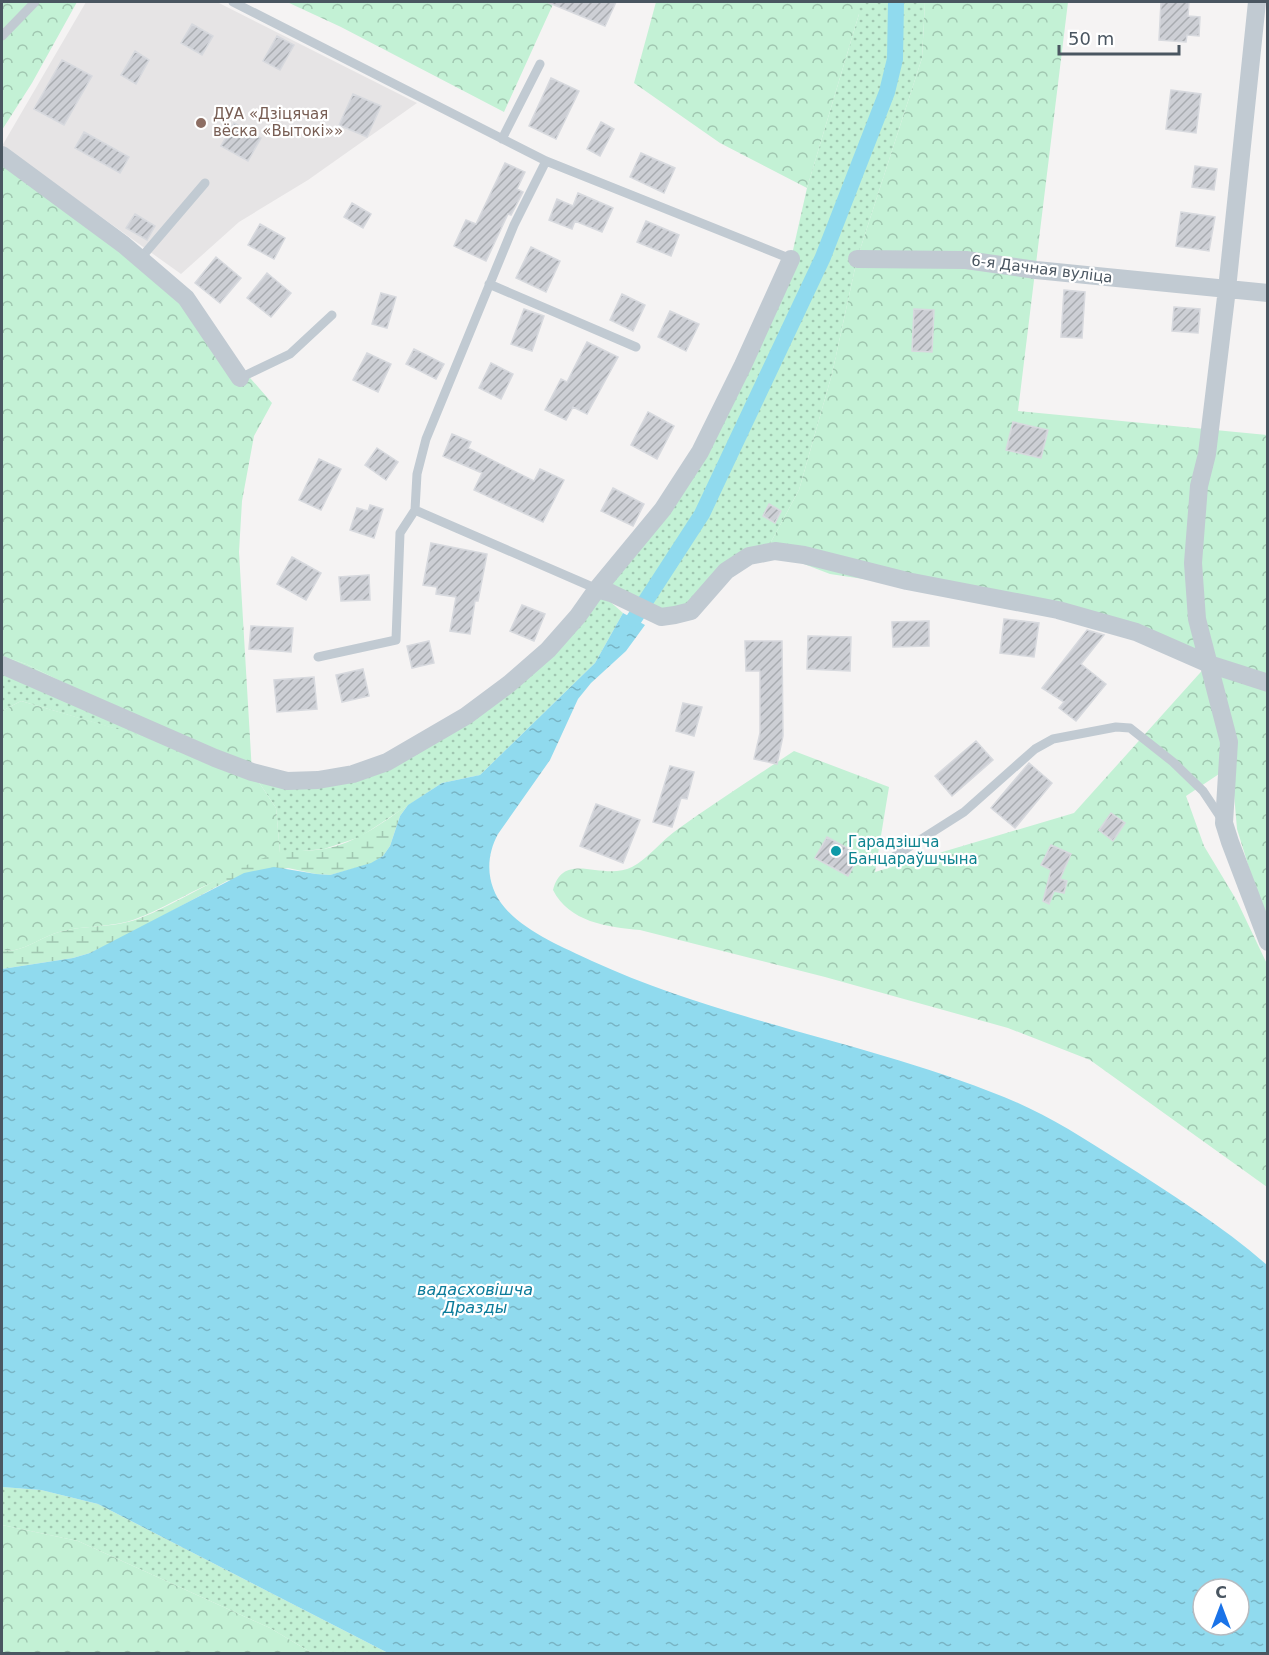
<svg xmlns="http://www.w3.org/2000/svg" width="1269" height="1655" font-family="'DejaVu Sans',sans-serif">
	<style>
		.education { fill: #e6e4e5 }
		.grass { fill: url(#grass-dots) }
		.forest { fill: url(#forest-crowns) }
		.wetland { fill: url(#wetland-marsh) }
		.water { fill: url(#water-ripples); fill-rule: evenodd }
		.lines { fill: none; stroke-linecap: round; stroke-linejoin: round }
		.canal { stroke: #90daee; stroke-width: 16 }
		.building { fill: url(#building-hatch); stroke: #d7d9de; stroke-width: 1.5 }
		.lane { stroke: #c1cad2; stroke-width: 9 }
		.street { stroke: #c1cad2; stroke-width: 18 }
		.education-dot { fill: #8d6e63; stroke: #fff; stroke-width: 2 }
		.culture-dot { fill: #0f9aa8; stroke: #fff; stroke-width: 2 }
		.labels { text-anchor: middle; stroke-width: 4.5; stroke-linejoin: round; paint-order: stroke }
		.education-label { font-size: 15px; fill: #785e54; stroke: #fff; text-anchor: start }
		.street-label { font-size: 15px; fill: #4a5661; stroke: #fff }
		.culture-label { font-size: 15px; fill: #0d838f; stroke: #fff; text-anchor: start }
		.water-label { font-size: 16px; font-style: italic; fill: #0c7c9b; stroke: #fff }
	</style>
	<defs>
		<pattern id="grass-dots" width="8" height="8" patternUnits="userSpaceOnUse" patternTransform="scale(1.5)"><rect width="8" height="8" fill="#c3f1d5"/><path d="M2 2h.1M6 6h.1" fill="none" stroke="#a0c6b0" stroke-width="1.8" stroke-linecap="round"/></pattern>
		<pattern id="forest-crowns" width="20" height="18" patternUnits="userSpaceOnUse" patternTransform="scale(1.5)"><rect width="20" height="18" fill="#c3f1d5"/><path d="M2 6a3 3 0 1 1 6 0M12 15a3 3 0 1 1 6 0" fill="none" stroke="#a0c6b0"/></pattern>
		<pattern id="wetland-marsh" width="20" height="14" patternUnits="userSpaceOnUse" patternTransform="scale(1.5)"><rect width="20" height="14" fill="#c3f1d5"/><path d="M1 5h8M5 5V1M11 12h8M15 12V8" fill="none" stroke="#a0c6b0"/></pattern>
		<pattern id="water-ripples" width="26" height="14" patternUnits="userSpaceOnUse" patternTransform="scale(1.5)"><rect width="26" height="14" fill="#90daee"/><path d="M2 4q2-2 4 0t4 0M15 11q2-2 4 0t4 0" fill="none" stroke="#78b4c4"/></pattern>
		<pattern id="building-hatch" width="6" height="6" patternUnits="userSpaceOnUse" patternTransform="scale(1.5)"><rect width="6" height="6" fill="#cdcfd5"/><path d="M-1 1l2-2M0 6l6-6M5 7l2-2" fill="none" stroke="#a8abb0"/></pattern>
	</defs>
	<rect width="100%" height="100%" fill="#f5f3f3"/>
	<path class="education" d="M86 2H217L417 103 308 180 239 222 181 274 2 146Z"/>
	<path class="grass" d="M859 2H925L922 58 857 259 832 374 799 490 765 553 675 615 598 591 623 613 595 663 480 775 442 783 360 837 324 849 280 853 276 808 252 772 353 774 509 684 663 509 791 259 807 188 859 14Z
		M2 656 26 664 215 758 21 701 2 711Z
		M2 1487 41 1490 98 1504 388 1653H312L270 1628 78 1541 2 1525Z"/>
	<path class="forest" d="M2 2H77L32 83 2 130Z
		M287 2H554L504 112 341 27Z
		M656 2H859V14L807 188 720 143 634 83Z
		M925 2H1068L1018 411 1267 435V926L1237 829 1234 794 1228 768 1186 796 1204 846 1237 901 1267 964V1187L1090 1060 1008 1028 825 977 640 930C607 927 569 922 553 890 564 849 602 882 632 867 648 859 663 839 678 829 716 802 755 777 794 751L889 787 875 872 1074 813 1208 664 1017 602 830 574 783 556 765 553 799 490 832 374 857 259 922 58Z
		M2 155 124 245 231 356 272 403 254 436 242 501 239 552 252 772 276 808 280 853C250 865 221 878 192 892 174 901 157 911 138 918 111 929 81 924 53 934 37 940 19 954 2 950V711L21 701 211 756 26 664 2 656Z
		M2 1525 78 1541 270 1628 312 1653H2Z"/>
	<path class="wetland" d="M408 805 400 816 390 846 383 856 371 864 330 875 316 874 288 868 227 881 124 937 90 953 73 958 2 969V950C19 954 37 940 53 934 81 924 110 929 138 919 186 900 229 868 278 853 293 849 309 852 324 849 356 843 382 823 408 805Z"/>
	<path class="water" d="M623 613 645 625 626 651 591 683 578 699 550 760 498 834C485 858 486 886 505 908 527 933 563 947 592 961 725 1022 870 1042 1004 1097 1044 1113 1082 1137 1118 1160 1170 1193 1221 1225 1267 1265V1653H388L98 1504 41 1490 2 1487V969L73 958 90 953 244 873 274 867 316 874 330 875 371 863 383 856 390 846 400 816 408 805 442 783 480 775 595 663ZM1203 1589H1239V1625H1203Z"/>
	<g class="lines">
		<path class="canal" d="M634 619 702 514 823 257 887 92 895 59 896 2"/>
	</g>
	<path class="building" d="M547 2H616L605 26Z
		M1161 2H1189L1188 16 1200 17 1199 36 1187 35 1186 42 1159 40Z
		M192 24 213 36 202 55 181 43Z
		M277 36 294 45 280 70 263 61Z
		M135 51 149 60 136 84 121 75Z
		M62 60 92 76 64 125 34 109Z
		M551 78 579 91 556 139 529 126Z
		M1171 90 1201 94 1196 133 1166 129Z
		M353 94 381 106 367 137 339 125Z
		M601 122 614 129 600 156 587 149Z
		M234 123 261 138 248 161 221 146Z
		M84 132 129 157 120 173 75 148Z
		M641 153 675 168 664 193 630 177Z
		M505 163 525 172 517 189 523 192 511 215 508 214 486 261 454 246 466 220 476 224Z
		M1195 166 1217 169 1214 190 1192 187Z
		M578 193 613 208 602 232 575 221 572 229 549 220 557 199 573 206Z
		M352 203 371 214 363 228 344 217Z
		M1181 212 1215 217 1209 251 1176 246Z
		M135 214 155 226 147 240 126 228Z
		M646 221 679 235 671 256 637 242Z
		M260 224 285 238 274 259 248 245Z
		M531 247 560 261 546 292 516 278Z
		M216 257 241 278 220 303 195 283Z
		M267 273 291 293 271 317 247 298Z
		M1064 290 1085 292 1082 338 1061 337Z
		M381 293 396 297 387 328 372 324Z
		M622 294 645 305 633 331 610 320Z
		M1174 307 1200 309 1198 333 1172 331Z
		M524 309 544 316 532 351 511 344Z
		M914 309 934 310 932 352 912 351Z
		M670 311 699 324 686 351 658 337Z
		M587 342 618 357 587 414 573 407 566 420 545 410 561 379 567 382Z
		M414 349 444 364 436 379 406 364Z
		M367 353 391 364 378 392 353 380Z
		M491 363 513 374 501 399 479 388Z
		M648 412 674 426 657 459 631 445Z
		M1013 422 1048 430 1041 458 1006 450Z
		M452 434 471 442 468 448 534 481 540 469 564 480 543 522 474 490 482 473 443 456Z
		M377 448 398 462 386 480 365 465Z
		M319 459 341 469 321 510 299 500Z
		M613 488 644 504 633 526 601 511Z
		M769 504 781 511 775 523 763 516Z
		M370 505 383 509 374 538 350 530 357 508 368 511Z
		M431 543 487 554 478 601H475L470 634 450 631 456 597 436 594 437 587 423 585Z
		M292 557 321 573 306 600 277 584Z
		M369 575 370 600 341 601 339 577Z
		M522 605 545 614 534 641 510 631Z
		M1004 619 1039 623 1034 657 1000 653Z
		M929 621V646L893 647 892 622Z
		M251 626 293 628 291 652 249 649Z
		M1087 630 1104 635 1081 664 1106 684 1076 721 1059 708 1064 702 1042 688Z
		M808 636 851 637 850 671 807 669Z
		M429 641 434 663 412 668 407 646Z
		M745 641H782L783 736 777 764 754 759 760 733V671H746Z
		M363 669 369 696 342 702 336 675Z
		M314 677 317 709 277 712 274 680Z
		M683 703 702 707 694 736 676 731Z
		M976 741 993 760 952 796 935 776Z
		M1029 763 1052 783 1015 828 991 808Z
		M670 766 694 772 687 799 681 798 672 827 653 822Z
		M596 804 640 820 623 863 580 846Z
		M1111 813 1125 823 1113 841 1099 830Z
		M827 837 860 855 848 876 815 858Z
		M1051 845 1071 854 1060 879 1067 881 1064 893 1054 891 1049 904 1043 901 1051 870 1041 865Z"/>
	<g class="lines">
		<path class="lane" d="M233 2 546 161 791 259
			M2 36 35 2
			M502 139 540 64
			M140 259 205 183
			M489 284 636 347
			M240 378 290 354 332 315
			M415 510 597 589
			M318 657 396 640 400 533 415 510 417 474 426 439 514 225 546 161
			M890 859 964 812 1035 749 1053 739 1116 727 1130 728 1173 762 1203 791 1221 818"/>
		<path class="street" d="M1257 2 1227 289 1207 454 1199 486 1193 563 1197 619 1229 742 1224 823 1230 842 1268 942
			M2 155 124 245 186 298 240 378
			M857 259 966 260 1036 270 1268 293
			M597 589 611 593 661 617 675 615 691 611 726 571 749 556 775 551 804 555 907 581 1058 610 1136 632 1209 664 1268 683
			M2 665 215 758 252 772 287 781 318 780 353 774 387 762 466 716 509 684 548 650 578 616 597 589 663 509 700 452 743 365 791 259"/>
	</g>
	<circle class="education-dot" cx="201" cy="123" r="6"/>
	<circle class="culture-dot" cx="836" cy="851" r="6"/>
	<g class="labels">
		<g class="education-label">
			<text x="213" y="119">ДУА «Дзіцячая<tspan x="213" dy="17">вёска «Вытокі»»</tspan></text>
		</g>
		<g class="street-label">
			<text transform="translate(1042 269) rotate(7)" y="5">6-я Дачная вуліца</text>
		</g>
		<g class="culture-label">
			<text x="848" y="847">Гарадзішча<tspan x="848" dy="17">Банцараўшчына</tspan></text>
		</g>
		<g class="water-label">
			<text x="475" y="1295">вадасховішча<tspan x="475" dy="18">Дразды</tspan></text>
		</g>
	</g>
	<rect width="1269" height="1655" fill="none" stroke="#4a5661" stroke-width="6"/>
	<g transform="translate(1221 1607)"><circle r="28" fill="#ffffff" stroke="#b7bbc0" stroke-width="1.5"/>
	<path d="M0-4.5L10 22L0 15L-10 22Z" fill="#1a73e8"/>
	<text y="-9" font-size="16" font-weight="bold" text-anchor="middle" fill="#4a5661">С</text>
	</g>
	<path d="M1059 45v9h120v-9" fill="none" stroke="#4a5661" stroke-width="3"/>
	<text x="1068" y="45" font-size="18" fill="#4a5661" stroke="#ffffff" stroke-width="4.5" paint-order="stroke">50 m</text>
</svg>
